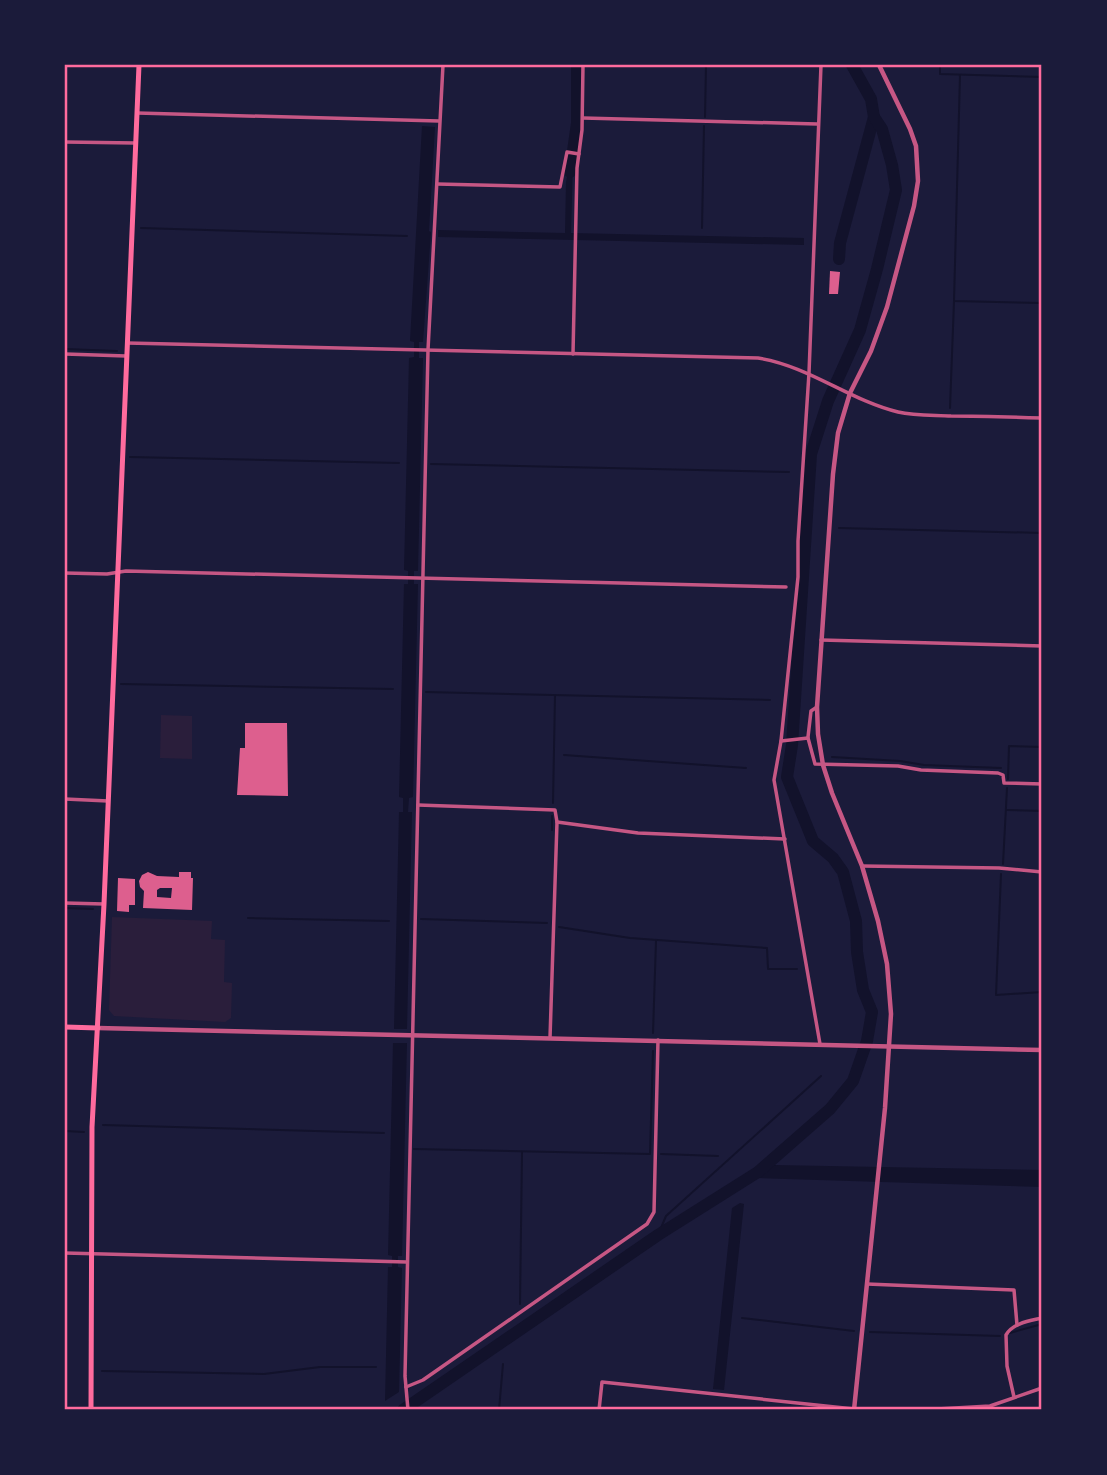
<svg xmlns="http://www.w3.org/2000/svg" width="1107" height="1475" font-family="Rubik,sans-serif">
	<rect width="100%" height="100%" fill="#1b1b3a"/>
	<g fill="#2a1e3b">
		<polygon points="161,715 192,716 192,759 160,758"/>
		<polygon points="112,917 212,921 211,939 225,940 224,982 232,983 231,1018 225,1022 114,1016 109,1010"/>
	</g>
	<g fill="#12122b">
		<polygon points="422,126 435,127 429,231 431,232 423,342 419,342 419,358 423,358 418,571 414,571 414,584 418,584 413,797 409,798 408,812 412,812 407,1029 394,1029 399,812 403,812 403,798 399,797 404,584 408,584 408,571 404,570 409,358 414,357 414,342 410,341"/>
		<polygon points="571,158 573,159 571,233 804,238 804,245 438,237 438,230 565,233 566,182"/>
		<polygon points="393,1043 407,1043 402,1256 398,1256 398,1267 402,1268 399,1392 385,1401 388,1267 392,1267 392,1256 388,1255"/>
		<polygon points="774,1165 1042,1170 1042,1187 756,1178"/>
		<polygon points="740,1203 744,1204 724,1390 713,1389 732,1208"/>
	</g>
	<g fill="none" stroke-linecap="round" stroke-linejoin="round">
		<g stroke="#12122b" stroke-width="2">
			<polyline points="940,65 940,74 1042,77"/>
			<polyline points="960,75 954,301 1042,303"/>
			<polyline points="705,117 706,65"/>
			<polyline points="141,228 407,236"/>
			<polyline points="702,228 704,126"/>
			<polyline points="65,349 117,351"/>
			<polyline points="950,408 954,301"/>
			<polyline points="130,457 399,463"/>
			<polyline points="431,464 789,472"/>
			<polyline points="839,528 1042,533"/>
			<polyline points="121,684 393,689"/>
			<polyline points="426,692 770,700"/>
			<polyline points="564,755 746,768"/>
			<polyline points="832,757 900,761 924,765 1001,768"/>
			<polyline points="1008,779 1009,746 1042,747"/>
			<polyline points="553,803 555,696"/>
			<polyline points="1007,810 1042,811"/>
			<polyline points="552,830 552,816"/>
			<polyline points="1003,864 1007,788"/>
			<polyline points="1001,874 996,995 1042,992"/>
			<polyline points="65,908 93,909"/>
			<polyline points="248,918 389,921"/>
			<polyline points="421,919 547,923"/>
			<polyline points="559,927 630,938 767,948 768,969 797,969"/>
			<polyline points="653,1033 656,941"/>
			<polyline points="103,1125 384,1133"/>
			<polyline points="65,1131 84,1132"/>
			<polyline points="414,1149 650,1154 653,1051"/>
			<polyline points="661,1154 718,1156"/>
			<polyline points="758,1172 765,1172"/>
			<polyline points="658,1235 666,1216 821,1076"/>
			<polyline points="520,1304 522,1152"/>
			<polyline points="742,1318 854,1331"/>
			<polyline points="870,1332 1000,1336"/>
			<polyline points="1010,1333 1042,1324"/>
			<polyline points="102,1371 264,1374 320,1367 376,1367"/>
			<polyline points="499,1410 503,1364"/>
		</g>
		<g stroke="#12122b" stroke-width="12">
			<polyline points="570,172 577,123 577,65"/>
			<polyline points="839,259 840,243 874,117"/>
			<polyline points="403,1410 658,1235 758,1172 830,1109 853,1081 867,1041 872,1012 863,990 857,952 856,921 843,872 833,858 813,841 787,777 792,745 811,454 828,401 860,330 877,269 896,190 892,165 882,129 874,117 871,99 852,65"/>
		</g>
	</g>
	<g fill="#dd5f8e" fill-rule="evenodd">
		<polygon points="830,271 840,272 838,294 829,294"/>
		<polygon points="245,723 287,723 288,796 237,795 240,748 245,748"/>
		<path d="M148 872 157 876 179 877V872H191V878H193L192 910 143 908 144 891 140 887 139 881 142 875ZM160 888H172L171 898 157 897V890Z"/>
		<polygon points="118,878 135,879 135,905 129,905 129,912 117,911"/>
	</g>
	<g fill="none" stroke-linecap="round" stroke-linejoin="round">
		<g stroke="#c65784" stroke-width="3.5">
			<polyline points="137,113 439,121"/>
			<polyline points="583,118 817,124"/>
			<polyline points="65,142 135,143"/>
			<polyline points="437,184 560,187 567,152 579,154"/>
			<path d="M127 343 758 358C809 366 849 400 898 412 915 416 934 415 951 416 982 416 1012 417 1042 418"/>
			<polyline points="65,354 126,356"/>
			<polyline points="573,354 577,168 582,130 583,65"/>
			<polyline points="65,573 107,574 126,571 786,587"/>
			<polyline points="821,640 1042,646"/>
			<polyline points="808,737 811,711 817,707"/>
			<polyline points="781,741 808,738 815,764 898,766 921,770 998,773 1003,775 1004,783 1042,784"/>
			<polyline points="65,799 108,801"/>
			<polyline points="418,805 555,810 557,822 550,1038"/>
			<polyline points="557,822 638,833 785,839"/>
			<polyline points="862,866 999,868 1042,872"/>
			<polyline points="65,903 104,904"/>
			<polyline points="820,1044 774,780 781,741 798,577 798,541 809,373 821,65"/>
			<polyline points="65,1253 407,1262"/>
			<polyline points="867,1284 1014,1290 1017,1325"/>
			<polyline points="406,1387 423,1380 647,1224 654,1212 658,1040"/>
			<path d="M1014 1397 1007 1366 1006 1335C1013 1323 1029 1321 1042 1318"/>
			<polyline points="408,1410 405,1376 428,350 443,65"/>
			<polyline points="599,1410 602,1382 854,1409 919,1410 990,1406 1042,1388"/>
		</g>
		<g stroke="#c65784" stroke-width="4.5">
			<polyline points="98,1028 1042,1050"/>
			<polyline points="854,1410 885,1108 891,1014 887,964 878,921 862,866 832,793 823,765 818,734 817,707 833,474 838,433 850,393 871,351 887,307 914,206 918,181 916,146 910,129 879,65"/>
		</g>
		<g stroke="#ff6b9d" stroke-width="5">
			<polyline points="65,1027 98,1028"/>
			<polyline points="91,1410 92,1127 104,904 139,65"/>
		</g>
	</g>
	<rect width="1107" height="1475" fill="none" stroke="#1b1b3a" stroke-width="133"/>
	<rect x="66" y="66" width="974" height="1342" fill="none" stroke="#ff6b9d" stroke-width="2.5"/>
</svg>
